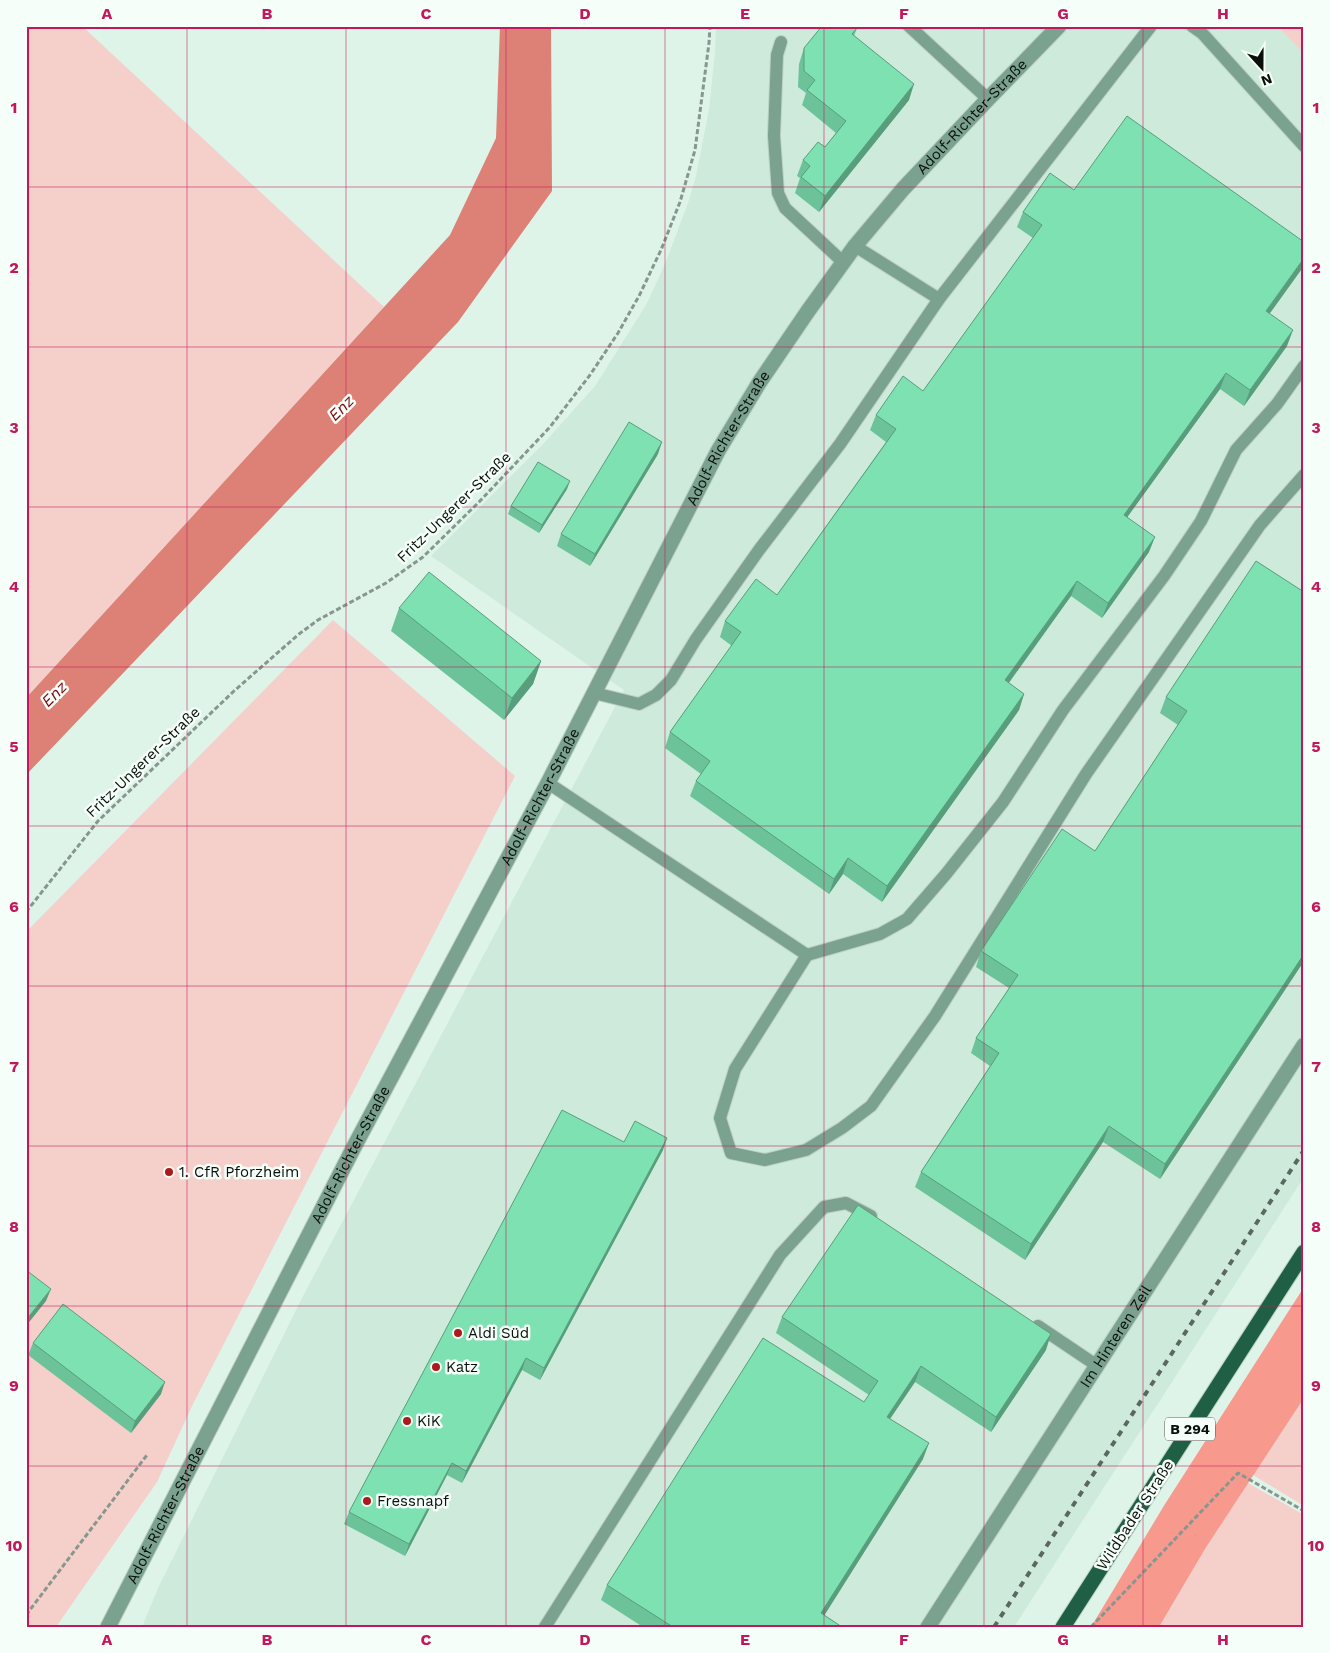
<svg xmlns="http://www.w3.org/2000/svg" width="1330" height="1653" font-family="'Work Sans',sans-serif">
	<rect width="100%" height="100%" fill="#dff4e9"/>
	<polygon fill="#cdeada" points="716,26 1304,26 1304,1177 1014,1627 142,1627 159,1586 302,1298 624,690 431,556 545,442 595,386 646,305 665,264 688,203 696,176 709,109 715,52"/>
	<g fill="#f5cfca">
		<polygon points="26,26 82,26 384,307 26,698"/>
		<polygon points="1277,26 1304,26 1304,53"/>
		<polygon points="333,620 515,776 193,1404 157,1482 56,1627 26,1627 26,932"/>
		<polygon points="1304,1398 1304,1506 1253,1475"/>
		<polygon points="1248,1483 1304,1515 1304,1627 1159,1627 1205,1549"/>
	</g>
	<polygon fill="#f8998e" points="1304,1287 1304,1398 1205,1549 1159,1627 1091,1627 1165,1504"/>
	<polygon fill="#dd8176" points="500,26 551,26 552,191 458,322 26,775 26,698 450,235 496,138"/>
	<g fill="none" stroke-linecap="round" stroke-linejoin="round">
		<g stroke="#bdd0c6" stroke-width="14">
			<g id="lane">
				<polyline points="909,26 988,99"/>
				<polyline points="1192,26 1202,33 1304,146"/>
				<polyline points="781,42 777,55 774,136 778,193 785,208 844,263"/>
				<polyline points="855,246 939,299 1151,26"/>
				<polyline points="594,693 639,704 656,695 671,680 696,639 759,550 840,444 939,299"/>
				<polyline points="548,783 807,955 735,1069 720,1118 731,1153 765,1160 806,1150 842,1128 871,1106 935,1016 1086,774 1260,525 1304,475"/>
				<polyline points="807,955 880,934 907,919 946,874 1003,802 1063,710 1164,576 1201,521 1236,450 1277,404 1304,366"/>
				<polyline points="1038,1326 1096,1365"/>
				<polyline points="545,1627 780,1255 824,1207 846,1203 871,1216"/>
			</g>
		</g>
		<g stroke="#bdd0c6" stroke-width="17">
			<g id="street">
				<path id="s1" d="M108 1627 355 1145 548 783 718 451 759 383 808 311 855 246 903 189 988 99 1059 26"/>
				<path id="s2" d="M928 1627 1304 1045"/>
			</g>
		</g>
		<g stroke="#bdd0c6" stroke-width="17">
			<polyline id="primary" points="1063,1627 1304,1252"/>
		</g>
		<g stroke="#87968e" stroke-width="3" stroke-dasharray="5 2.5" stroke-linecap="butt">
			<polyline points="26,912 98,821 234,691 299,634 318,620 386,583 423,557 479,502 550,427 590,375 618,333 639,296 661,250 680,202 695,150 709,43 710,26"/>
			<polyline points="26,1615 147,1455"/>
			<polyline points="1091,1627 1238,1473 1304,1511"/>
		</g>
		<use href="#lane" stroke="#7ba28e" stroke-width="12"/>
		<use href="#street" stroke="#7ba28e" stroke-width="15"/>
		<use href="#primary" stroke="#1f5f44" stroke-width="15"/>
		<polyline stroke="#5b6760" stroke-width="4" stroke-dasharray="6 6" stroke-linecap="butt" points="994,1627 1304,1150"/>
	</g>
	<g fill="#6cc299">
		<polygon points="857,28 854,36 909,100 819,212 795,193 800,178 797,176 803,160 825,147 836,133 802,105 806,93 798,87 799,64 804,48"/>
		<polygon points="1074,190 1269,314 1287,346 1244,406 1220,389 1127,517 1149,552 1102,618 1071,596 1009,683 1024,694 1019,710 882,902 843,874 829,894 690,796 696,781 701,774 665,748 670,732 732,646 720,637 725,621 777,595 886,442 870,430 876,415 923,391 1033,238 1017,227 1023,212"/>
		<polygon points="658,454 590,566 557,546 561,534"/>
		<polygon points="567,489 539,533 508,514 511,506"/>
		<polygon points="1304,592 1304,961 1160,1179 1103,1142 1025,1260 915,1187 921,1172 990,1066 971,1053 976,1038 1009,988 976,967 981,951 1095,851 1178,725 1160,713 1166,697"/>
		<polygon points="399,608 541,661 533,684 504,720 391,631"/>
		<polygon points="624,1142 663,1150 540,1380 522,1370 462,1483 447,1475 405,1556 344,1524 349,1512"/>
		<polygon points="782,1317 1046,1350 991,1432 915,1382 890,1419 923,1459 824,1615 842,1627 643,1627 601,1600 607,1585 864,1402 869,1395 776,1333"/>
		<polygon points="33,1343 161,1394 131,1433 28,1355"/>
	</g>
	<g fill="#589e7d">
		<polygon points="914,84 909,100 819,212 825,196"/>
		<polygon points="1304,258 1304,266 1260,327 1266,311"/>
		<polygon points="1293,330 1287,346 1244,406 1250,390"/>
		<polygon points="1226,373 1220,389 1118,530 1124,515"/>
		<polygon points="662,442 658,454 590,566 595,554"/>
		<polygon points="570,481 567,489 539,533 542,525"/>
		<polygon points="1155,537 1149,552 1102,618 1108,603"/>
		<polygon points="1077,581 1071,596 999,696 1005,680"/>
		<polygon points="541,661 533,684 504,720 512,698"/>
		<polygon points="1024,694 1019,710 882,902 887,886"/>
		<polygon points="848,858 843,874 829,894 834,879"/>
		<polygon points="1304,954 1304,961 1160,1179 1165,1164"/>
		<polygon points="1109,1126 1103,1142 1025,1260 1031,1244"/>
		<polygon points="667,1138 663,1150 540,1380 544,1368"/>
		<polygon points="51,1289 46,1301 26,1326 26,1320"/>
		<polygon points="1051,1334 1046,1350 991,1432 996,1417"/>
		<polygon points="526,1358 522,1370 462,1483 466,1471"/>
		<polygon points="921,1366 915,1382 881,1432 887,1417"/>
		<polygon points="165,1382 161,1394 131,1433 135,1421"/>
		<polygon points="929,1443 923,1459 817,1627 821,1613"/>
		<polygon points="452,1463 447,1475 405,1556 409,1544"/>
	</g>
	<g fill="#7de1b2" stroke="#589e7d">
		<polygon points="822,26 854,26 857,28 852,34 914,84 825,196 801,177 810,166 803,160 818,142 825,147 846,121 807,90 815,80 804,71 804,48"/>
		<polygon points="1127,116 1304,242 1304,258 1266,311 1293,330 1250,390 1226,373 1124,515 1155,537 1108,603 1077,581 1005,680 1024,694 887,886 848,858 834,879 696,781 710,761 670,732 741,632 725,621 756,579 777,595 896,429 876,415 903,376 923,391 1042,225 1023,212 1050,173 1074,190"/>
		<polygon points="629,422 662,442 595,554 561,534"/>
		<polygon points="538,462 570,481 542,525 511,506"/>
		<polygon points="1256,561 1304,592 1304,954 1165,1164 1109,1126 1031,1244 921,1172 999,1053 976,1038 1018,975 981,951 1062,829 1095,851 1187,711 1166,697"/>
		<polygon points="429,572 541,661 512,698 399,608"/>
		<polygon points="562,1110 624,1142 635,1121 667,1138 544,1368 526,1358 466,1471 452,1463 409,1544 349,1512"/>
		<polygon points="858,1205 1051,1334 996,1417 921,1366 887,1417 929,1443 821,1613 842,1627 673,1627 607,1585 763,1338 864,1402 878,1381 782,1317"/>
		<polygon points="26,1270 51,1289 26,1320"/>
		<polygon points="63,1304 165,1382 135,1421 33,1343"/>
	</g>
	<path fill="none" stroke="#c2185b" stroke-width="1" stroke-opacity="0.55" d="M187 26V1627M346 26V1627M506 26V1627M665 26V1627M824 26V1627M984 26V1627M1143 26V1627M26 187H1304M26 347H1304M26 507H1304M26 667H1304M26 826H1304M26 986H1304M26 1146H1304M26 1306H1304M26 1466H1304"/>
	<g fill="#ac1a1b" stroke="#f5fef9" stroke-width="2">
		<circle cx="169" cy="1172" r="5"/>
		<circle cx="458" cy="1333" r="5"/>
		<circle cx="436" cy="1367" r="5"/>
		<circle cx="407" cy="1421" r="5"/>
		<circle cx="367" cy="1501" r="5"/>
	</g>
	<g text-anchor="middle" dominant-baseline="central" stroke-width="5" stroke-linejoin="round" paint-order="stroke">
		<rect fill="#f5fef9" stroke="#505753" stroke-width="1" x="1165" y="1417.5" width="50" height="23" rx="4"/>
		<g font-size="14" font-weight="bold" fill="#09100c">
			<text x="1190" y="1429">B 294</text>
		</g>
		<g font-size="15" fill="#09100c" stroke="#f5fef9">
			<text stroke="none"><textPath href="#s1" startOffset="1746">Adolf-Richter-Straße</textPath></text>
			<text stroke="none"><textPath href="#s1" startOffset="1341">Adolf-Richter-Straße</textPath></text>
			<text transform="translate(454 507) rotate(-44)">Fritz-Ungerer-Straße</text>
			<text transform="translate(143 762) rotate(-44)">Fritz-Ungerer-Straße</text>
			<text stroke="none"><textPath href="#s1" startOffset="936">Adolf-Richter-Straße</textPath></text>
			<text stroke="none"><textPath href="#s1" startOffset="531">Adolf-Richter-Straße</textPath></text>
			<text stroke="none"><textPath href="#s2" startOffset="346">Im Hinteren Zeil</textPath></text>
			<text stroke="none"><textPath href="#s1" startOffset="126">Adolf-Richter-Straße</textPath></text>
			<text transform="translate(1135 1515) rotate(-57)">Wildbader Straße</text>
		</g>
		<g font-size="15" fill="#09100c" stroke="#f5fef9" text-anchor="start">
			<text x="179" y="1172">1. CfR Pforzheim</text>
			<text x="468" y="1333">Aldi Süd</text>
			<text x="446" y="1367">Katz</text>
			<text x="417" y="1421">KiK</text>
			<text x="377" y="1501">Fressnapf</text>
		</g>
		<g font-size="16" font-style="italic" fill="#7b050b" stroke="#f5fef9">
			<text transform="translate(341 408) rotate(-45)">Enz</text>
			<text transform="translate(54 694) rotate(-45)">Enz</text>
		</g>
	</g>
	<rect width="1330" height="1653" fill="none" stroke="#f5fef9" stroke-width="55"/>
	<g transform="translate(1262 68) rotate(159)" stroke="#f5fef9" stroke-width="4" paint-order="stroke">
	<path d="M0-4L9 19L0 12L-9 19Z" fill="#09100c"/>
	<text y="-8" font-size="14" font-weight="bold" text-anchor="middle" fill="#09100c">N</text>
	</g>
	<rect x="28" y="28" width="1274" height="1598" fill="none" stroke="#c2185b" stroke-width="2"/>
	<g font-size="16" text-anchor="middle" font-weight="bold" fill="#c2185b">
		<text x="107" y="19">A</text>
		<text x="267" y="19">B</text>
		<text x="426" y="19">C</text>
		<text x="585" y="19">D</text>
		<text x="745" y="19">E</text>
		<text x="904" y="19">F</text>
		<text x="1063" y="19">G</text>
		<text x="1223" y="19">H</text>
		<text x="14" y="113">1</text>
		<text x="1316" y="113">1</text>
		<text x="14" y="273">2</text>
		<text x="1316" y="273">2</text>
		<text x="14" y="433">3</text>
		<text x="1316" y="433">3</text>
		<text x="14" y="592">4</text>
		<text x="1316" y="592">4</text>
		<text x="14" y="752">5</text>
		<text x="1316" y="752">5</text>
		<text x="14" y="912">6</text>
		<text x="1316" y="912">6</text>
		<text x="14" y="1072">7</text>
		<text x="1316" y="1072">7</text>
		<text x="14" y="1232">8</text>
		<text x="1316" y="1232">8</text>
		<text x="14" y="1391">9</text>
		<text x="1316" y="1391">9</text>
		<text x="14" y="1551">10</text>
		<text x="1316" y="1551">10</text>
		<text x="107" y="1645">A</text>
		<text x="267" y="1645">B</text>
		<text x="426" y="1645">C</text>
		<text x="585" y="1645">D</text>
		<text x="745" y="1645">E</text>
		<text x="904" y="1645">F</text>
		<text x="1063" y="1645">G</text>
		<text x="1223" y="1645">H</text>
	</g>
</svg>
